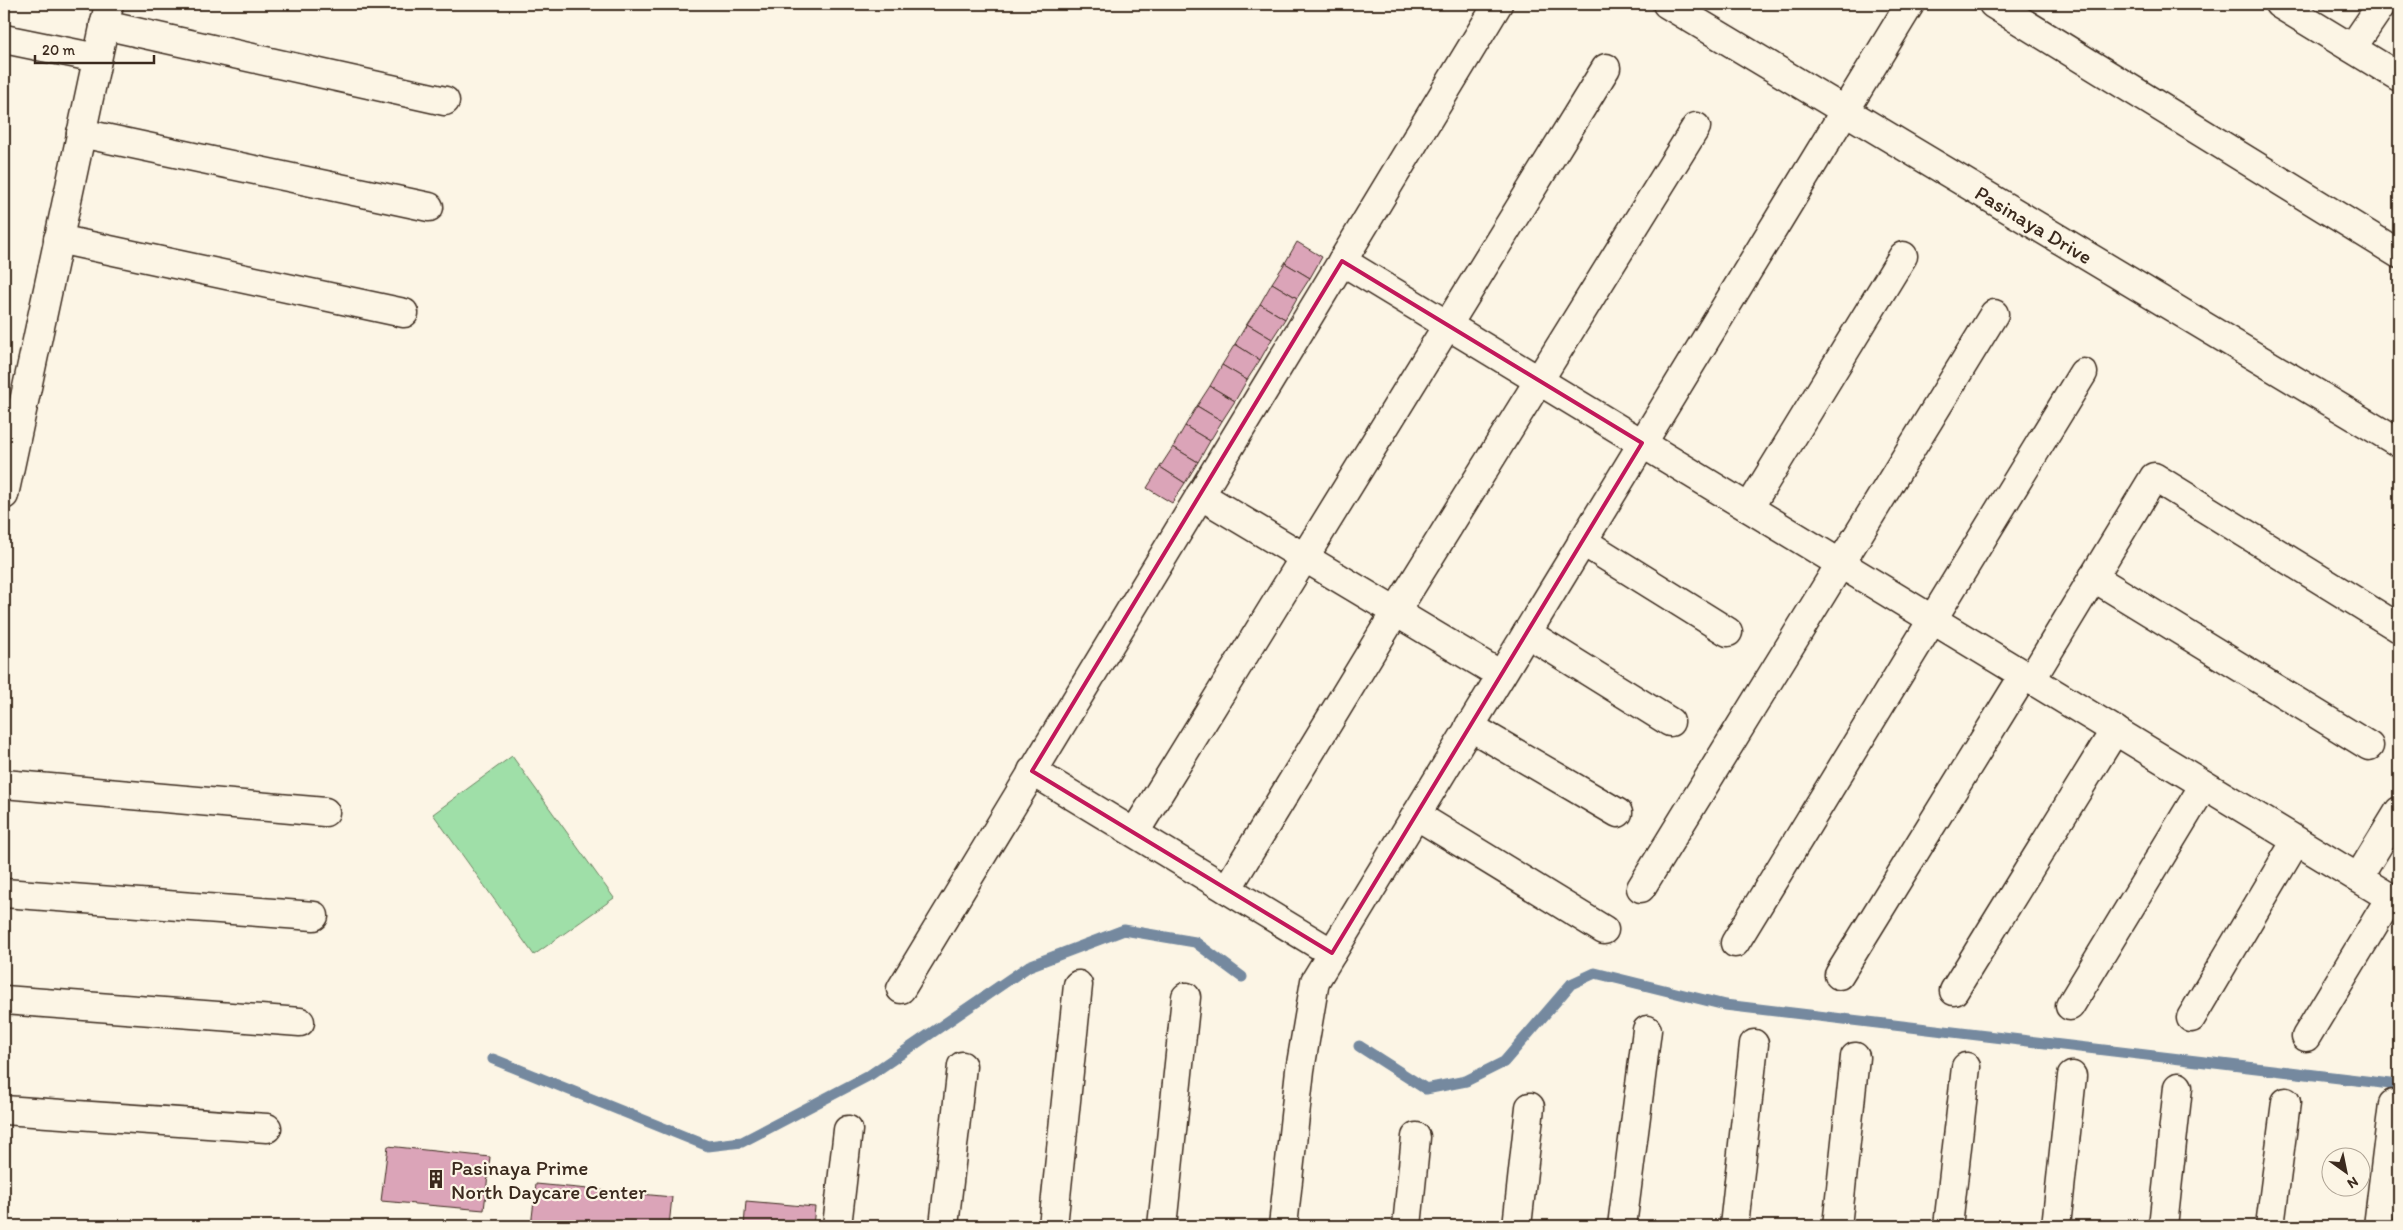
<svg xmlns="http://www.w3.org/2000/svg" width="2403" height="1230" font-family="Itim,sans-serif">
	<rect width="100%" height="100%" fill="#fcf5e5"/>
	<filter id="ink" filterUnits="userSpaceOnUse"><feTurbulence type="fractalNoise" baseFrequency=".02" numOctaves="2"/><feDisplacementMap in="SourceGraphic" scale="10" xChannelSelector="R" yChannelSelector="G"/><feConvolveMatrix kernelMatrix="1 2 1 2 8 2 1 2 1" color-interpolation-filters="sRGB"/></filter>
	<g filter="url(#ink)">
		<polygon fill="#9fdfa8" stroke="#6d8463" points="512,756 614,898 534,955 433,814"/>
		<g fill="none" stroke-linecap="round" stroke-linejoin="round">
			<g stroke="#74899f" stroke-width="11">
				<polyline points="1359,1046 1426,1089 1466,1081 1504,1062 1571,984 1595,973 1725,1005 2399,1085"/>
				<polyline points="493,1059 708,1146 742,1142 870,1075 1029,966 1124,930 1195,942 1242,977"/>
			</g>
		</g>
		<g fill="#dba4b8" stroke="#3b2a1e">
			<polygon points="1297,242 1322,257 1310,278 1285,263"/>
			<polygon points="1285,263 1310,278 1297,298 1272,283"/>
			<polygon points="1272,283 1297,298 1285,319 1260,304"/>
			<polygon points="1260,304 1285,319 1272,339 1247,324"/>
			<polygon points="1247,324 1272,339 1260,360 1235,344"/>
			<polygon points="1235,344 1260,360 1247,380 1222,365"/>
			<polygon points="1222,365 1247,380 1235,401 1210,386"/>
			<polygon points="1210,386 1235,401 1222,421 1197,406"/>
			<polygon points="1197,406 1222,421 1210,441 1185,426"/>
			<polygon points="1185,426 1210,441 1198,462 1173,447"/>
			<polygon points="1173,447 1198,462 1185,483 1160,467"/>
			<polygon points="1160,467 1185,483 1172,503 1147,488"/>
			<polygon points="388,1146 490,1157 484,1210 381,1201"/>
			<polygon points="536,1184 672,1197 669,1226 531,1226"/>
			<polygon points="746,1201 815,1207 813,1226 744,1226"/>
		</g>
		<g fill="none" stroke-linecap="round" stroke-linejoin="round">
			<g stroke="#3b2a1e" stroke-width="31">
				<g id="minor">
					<path id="s1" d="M1667 4 2399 443"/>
					<polyline points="1993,4 2399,254"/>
					<polyline points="2279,4 2399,77"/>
					<polyline points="104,25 445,101"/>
					<polyline points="4,39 97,58"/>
					<polyline points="2352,48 2382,4"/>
					<polyline points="81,133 429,207"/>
					<polyline points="58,239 404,313"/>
					<polyline points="1342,261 2399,903"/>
					<polyline points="4,495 109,4"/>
					<polyline points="1200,495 1501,675"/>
					<polyline points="1749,508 1903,256"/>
					<polyline points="1582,541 1728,632"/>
					<polyline points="2093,577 2369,746"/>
					<polyline points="1527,633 1670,722"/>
					<polyline points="2031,680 2154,477 2399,628"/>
					<polyline points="1469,726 1618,813"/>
					<polyline points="1032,771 1332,953"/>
					<polyline points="4,784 325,812"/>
					<polyline points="1416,815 1604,930"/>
					<polyline points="1135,832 1606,68"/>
					<polyline points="2358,878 2399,811"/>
					<polyline points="1641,888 1994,314"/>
					<polyline points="1227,889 1396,611 1696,127"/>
					<polyline points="4,893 314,916"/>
					<polyline points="1735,943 2083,373"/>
					<polyline points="1839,975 2024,675"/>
					<polyline points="901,989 1498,4"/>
					<polyline points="1954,991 2115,730"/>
					<polyline points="4,1000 300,1022"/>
					<polyline points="2070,1006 2204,785"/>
					<polyline points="2191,1018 2296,841"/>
					<polyline points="2306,1037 2390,898"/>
					<polyline points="4,1110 267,1128"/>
					<polyline points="837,1226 848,1130"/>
					<polyline points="944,1226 962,1066"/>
					<polyline points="1053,1226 1078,985"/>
					<polyline points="1162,1226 1186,997"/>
					<polyline points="1283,1226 1300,1070 1315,981 1910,4"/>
					<polyline points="1407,1226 1416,1137"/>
					<polyline points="1517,1226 1530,1107"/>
					<polyline points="1622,1226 1647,1030"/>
					<polyline points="1734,1226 1754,1044"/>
					<polyline points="1837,1226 1855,1057"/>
					<polyline points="1948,1226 1966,1067"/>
					<polyline points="2056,1226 2072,1076"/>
					<polyline points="2163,1226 2178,1087"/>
					<polyline points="2270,1226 2286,1102"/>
					<polyline points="2378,1226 2393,1104"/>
				</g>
			</g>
			<use href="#minor" stroke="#fcf5e5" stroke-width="28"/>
		</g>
	</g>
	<path fill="none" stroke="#c2185b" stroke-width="4" stroke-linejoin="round" d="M1342 261 1642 443 1332 953 1032 771Z"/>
	<defs>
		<g id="building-bare" transform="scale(1.5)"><path d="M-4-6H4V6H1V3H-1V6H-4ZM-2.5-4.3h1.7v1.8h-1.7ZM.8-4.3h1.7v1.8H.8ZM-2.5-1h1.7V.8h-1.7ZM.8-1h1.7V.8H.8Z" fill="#3b2a1e" stroke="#fcf5e5" stroke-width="2.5" paint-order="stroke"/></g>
	</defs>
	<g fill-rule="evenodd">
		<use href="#building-bare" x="436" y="1179"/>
	</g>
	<g text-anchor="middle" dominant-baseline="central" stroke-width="4.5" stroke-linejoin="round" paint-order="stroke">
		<g font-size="21" fill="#3b2a1e" stroke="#fcf5e5">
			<text stroke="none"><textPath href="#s1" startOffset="428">Pasinaya Drive</textPath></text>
		</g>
		<g font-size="21" fill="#3b2a1e" stroke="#fcf5e5" text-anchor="start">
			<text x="451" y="1167">Pasinaya Prime<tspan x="451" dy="24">North Daycare Center</tspan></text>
		</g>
	</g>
	<rect width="2403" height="1230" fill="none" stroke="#fcf5e5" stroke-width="20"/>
	<rect x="10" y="10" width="2383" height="1210" fill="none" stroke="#3b2a1e" stroke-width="2" filter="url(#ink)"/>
	<g transform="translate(2346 1172) rotate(147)"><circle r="24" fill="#fcf5e5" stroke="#afa495"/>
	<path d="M0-4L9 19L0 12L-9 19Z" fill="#3b2a1e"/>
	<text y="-8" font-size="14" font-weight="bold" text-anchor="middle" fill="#3b2a1e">N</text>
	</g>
	<path d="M35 55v8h119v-8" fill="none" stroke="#3b2a1e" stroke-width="2.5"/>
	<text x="42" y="55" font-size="15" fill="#3b2a1e" stroke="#fcf5e5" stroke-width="4" paint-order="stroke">20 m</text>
</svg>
